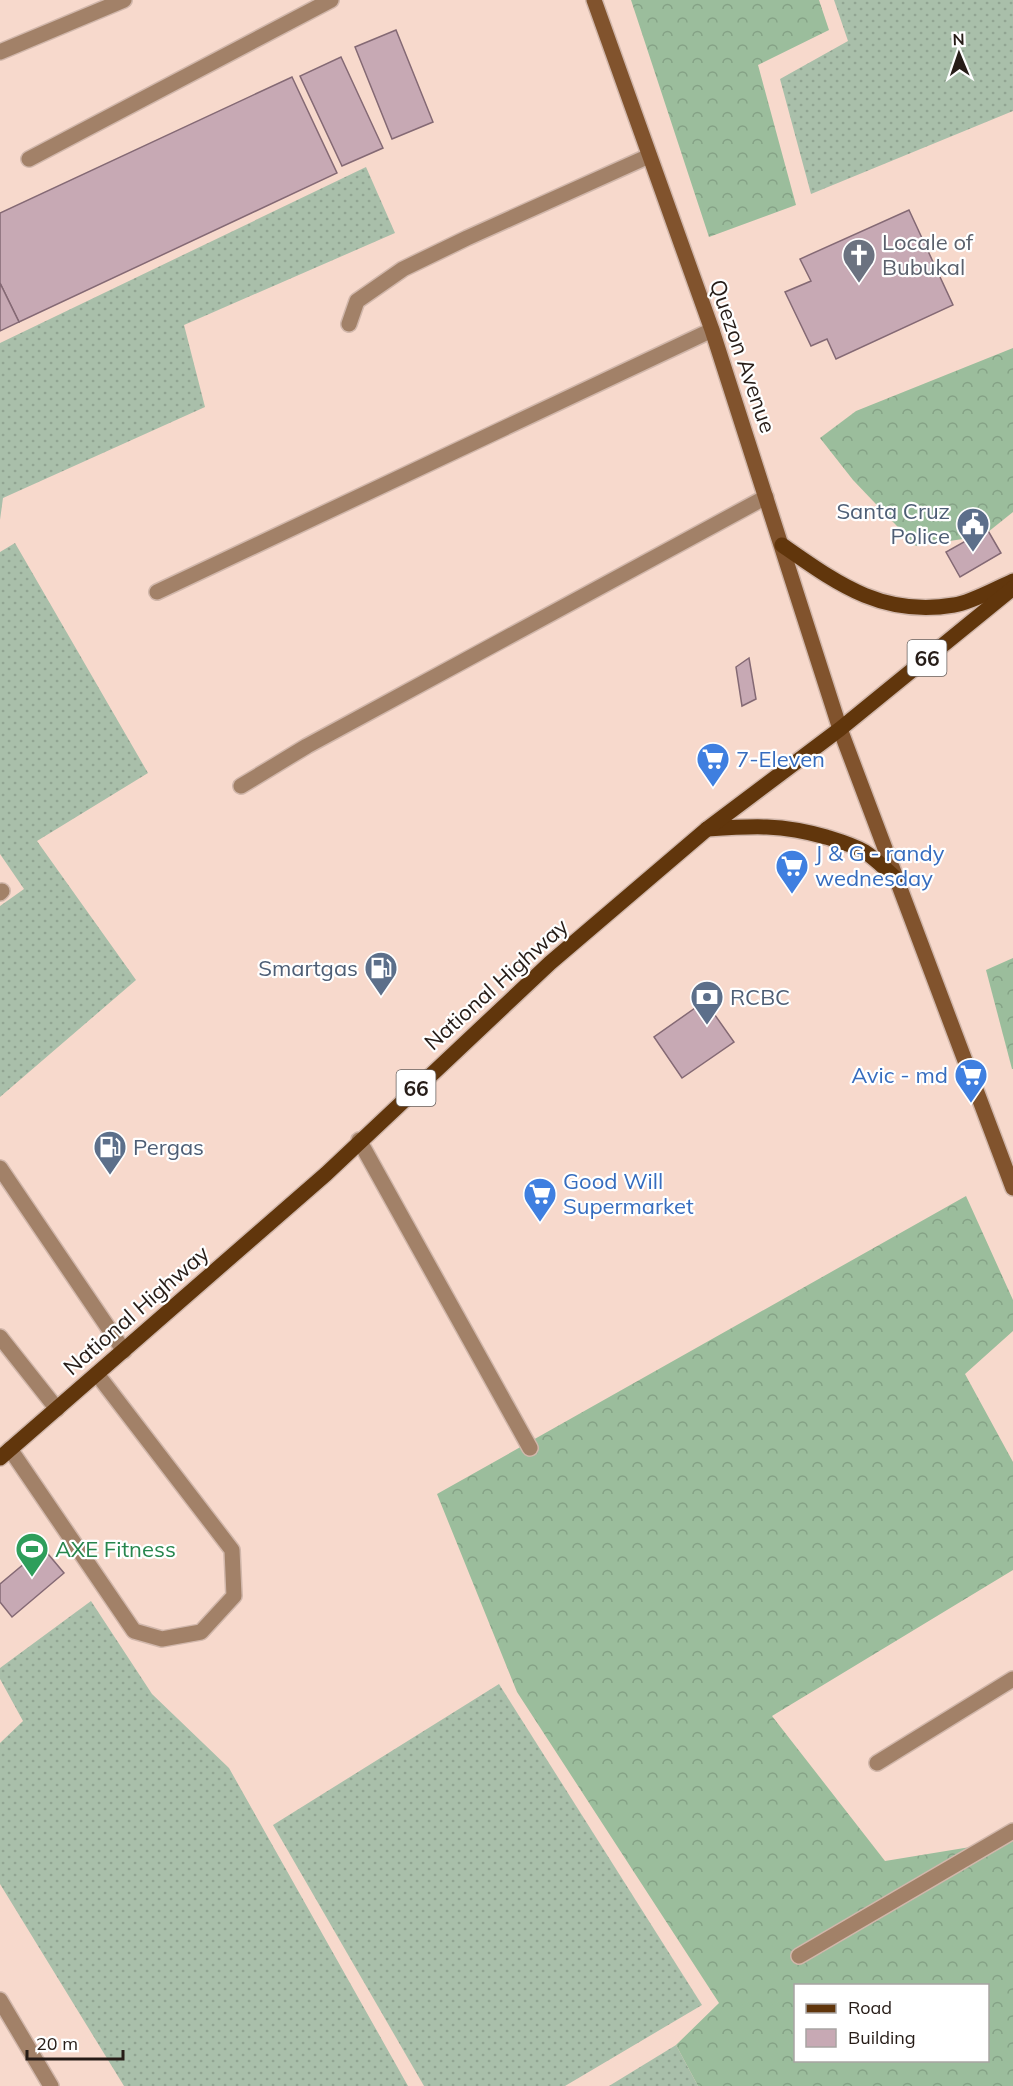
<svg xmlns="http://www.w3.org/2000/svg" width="1013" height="2086" font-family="Mulish,sans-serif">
	<defs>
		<pattern id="grass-dots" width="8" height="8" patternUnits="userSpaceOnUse" patternTransform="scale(1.5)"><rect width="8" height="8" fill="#a9bfaa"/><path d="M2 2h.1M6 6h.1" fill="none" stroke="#91a492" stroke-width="1.8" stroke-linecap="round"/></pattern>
		<pattern id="forest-crowns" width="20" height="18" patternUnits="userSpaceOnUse" patternTransform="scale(1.5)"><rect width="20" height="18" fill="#9bbd9c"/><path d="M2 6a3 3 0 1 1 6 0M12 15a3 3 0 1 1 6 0" fill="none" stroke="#85a286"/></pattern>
	</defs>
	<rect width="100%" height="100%" fill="#f7d9cc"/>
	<g fill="url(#grass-dots)">
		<polygon points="834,0 1013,0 1013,111 811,194 780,79 848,41"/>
		<polygon points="366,167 395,233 184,325 205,407 3,498 0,520 0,343"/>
		<polygon points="15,543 148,773 37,841 136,980 0,1097 0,906 24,889 0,854 0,552"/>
		<polygon points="91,1601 152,1694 229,1768 408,2086 124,2086 0,1884 0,1743 23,1721 0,1679 0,1668"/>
		<polygon points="499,1684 702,2005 565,2086 424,2086 273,1825"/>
		<polygon points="676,2045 698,2086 609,2086"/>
	</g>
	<g fill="url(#forest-crowns)" fill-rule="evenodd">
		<polygon points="631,0 819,0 829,30 758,65 796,205 709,237"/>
		<polygon points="1013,348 1013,512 983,536 916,546 853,480 820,438 856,411"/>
		<polygon points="1013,958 1013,1069 1012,1069 986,970"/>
		<path d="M966 1196 1013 1300V1331L965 1374 1013 1462V1570L772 1716 885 1861 1013 1840V2086H698L676 2045 719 2003 517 1692 437 1494ZM796 1986H988V2060H796Z"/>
	</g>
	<g fill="#c7a9b4" stroke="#846974" stroke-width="1.5">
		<polygon points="396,30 433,122 392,139 355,47"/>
		<polygon points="341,57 383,148 342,166 300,76"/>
		<polygon points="292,77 337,173 19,322 0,283 0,213"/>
		<polygon points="909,210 953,305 836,359 827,339 811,346 785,292 811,281 800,259"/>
		<polygon points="0,283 19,322 0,331"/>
		<polygon points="987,529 1001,553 960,577 946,552"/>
		<polygon points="749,658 756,699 742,706 736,667"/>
		<polygon points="705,1001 734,1042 682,1078 654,1037"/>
		<polygon points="43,1548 64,1573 12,1617 0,1602 0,1584"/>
	</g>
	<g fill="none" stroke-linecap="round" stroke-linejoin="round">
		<g stroke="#d1b7ab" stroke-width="18">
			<g id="lane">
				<polyline points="29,159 331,0"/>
				<polyline points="0,893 2,891"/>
				<polyline points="359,1140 530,1448"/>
				<polyline points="0,1168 124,1351"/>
				<polyline points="0,1337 57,1409"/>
				<polyline points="10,1449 134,1631 162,1639 201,1632 234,1596 232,1550 97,1374"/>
				<polyline points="877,1763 1013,1679"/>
				<polyline points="0,2000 51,2086"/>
			</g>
		</g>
		<g stroke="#d1b7ab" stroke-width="18">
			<g id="street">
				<polyline points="0,52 124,0"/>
				<polyline points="349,324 357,301 403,269 467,238 649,156"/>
				<polyline points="157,592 712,330"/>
				<polyline points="241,786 307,746 766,497"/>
				<polyline points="799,1956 1013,1831"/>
			</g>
		</g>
		<g stroke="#d1b7ab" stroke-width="18">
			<polyline id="secondary" points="594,0 712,330 840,729 1013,1188"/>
		</g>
		<g stroke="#d1b7ab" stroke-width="18">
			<g id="primary">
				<path d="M782 545C838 584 882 617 954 605 970 603 997 588 1013 581"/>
				<path d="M707 829C752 826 781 824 826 837 839 841 853 845 865 852 876 859 886 870 897 879"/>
				<polyline points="0,1458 326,1174 550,963 707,829 840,729 1013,588"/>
			</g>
		</g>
		<use href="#lane" stroke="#a28168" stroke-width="15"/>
		<use href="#street" stroke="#a28168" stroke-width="15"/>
		<use href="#secondary" stroke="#81532d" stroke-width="15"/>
		<use href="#primary" stroke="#61360c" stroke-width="15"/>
	</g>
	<defs>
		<g id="church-pin" transform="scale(1.725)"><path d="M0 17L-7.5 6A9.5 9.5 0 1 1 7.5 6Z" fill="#6b7280" stroke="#fff"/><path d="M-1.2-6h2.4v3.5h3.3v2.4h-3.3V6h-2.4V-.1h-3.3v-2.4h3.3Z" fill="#fff"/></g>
		<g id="civic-pin" transform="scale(1.725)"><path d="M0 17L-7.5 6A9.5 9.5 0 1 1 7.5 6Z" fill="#5c6f8a" stroke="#fff"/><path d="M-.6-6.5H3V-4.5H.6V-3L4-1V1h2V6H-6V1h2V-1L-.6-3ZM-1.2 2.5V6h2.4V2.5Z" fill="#fff"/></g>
		<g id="supermarket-pin" transform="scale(1.725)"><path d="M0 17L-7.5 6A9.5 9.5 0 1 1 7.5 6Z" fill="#3f7fe0" stroke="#fff"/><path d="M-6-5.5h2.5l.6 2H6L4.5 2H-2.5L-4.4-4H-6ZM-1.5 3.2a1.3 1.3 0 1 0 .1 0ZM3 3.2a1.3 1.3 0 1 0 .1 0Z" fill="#fff"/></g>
		<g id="fuel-pin" transform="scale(1.725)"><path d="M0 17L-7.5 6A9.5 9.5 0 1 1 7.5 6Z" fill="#5c6f8a" stroke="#fff"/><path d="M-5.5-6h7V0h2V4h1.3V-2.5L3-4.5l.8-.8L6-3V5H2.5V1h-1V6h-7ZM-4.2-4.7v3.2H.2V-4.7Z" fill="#fff"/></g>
		<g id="bank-pin" transform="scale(1.725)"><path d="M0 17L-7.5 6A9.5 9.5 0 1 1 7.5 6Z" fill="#5c6f8a" stroke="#fff"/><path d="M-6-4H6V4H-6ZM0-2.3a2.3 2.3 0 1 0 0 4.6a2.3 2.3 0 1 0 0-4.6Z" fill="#fff"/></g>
		<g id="stadium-pin" transform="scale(1.725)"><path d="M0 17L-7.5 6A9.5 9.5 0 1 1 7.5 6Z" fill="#2e9e5b" stroke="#fff"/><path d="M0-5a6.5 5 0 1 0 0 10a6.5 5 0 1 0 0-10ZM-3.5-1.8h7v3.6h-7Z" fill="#fff"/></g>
	</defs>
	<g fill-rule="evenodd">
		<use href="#church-pin" x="859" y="255"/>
		<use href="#civic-pin" x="973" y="524"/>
		<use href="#supermarket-pin" x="713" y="759"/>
		<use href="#supermarket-pin" x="792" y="866"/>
		<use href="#fuel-pin" x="381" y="968"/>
		<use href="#bank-pin" x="707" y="997"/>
		<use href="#supermarket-pin" x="971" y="1075"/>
		<use href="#fuel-pin" x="110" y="1147"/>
		<use href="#supermarket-pin" x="540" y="1194"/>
		<use href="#stadium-pin" x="32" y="1549"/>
	</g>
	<g text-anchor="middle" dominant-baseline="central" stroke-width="4.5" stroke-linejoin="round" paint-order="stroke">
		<g fill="#fff" stroke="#67605d" stroke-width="1.5">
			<rect x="907.5" y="640" width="39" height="36" rx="4.5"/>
			<rect x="396.5" y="1070" width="39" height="36" rx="4.5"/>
		</g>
		<g font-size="21" font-weight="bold" fill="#261c17">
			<text x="927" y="658">66</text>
			<text x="416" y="1088">66</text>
		</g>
		<g font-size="22" fill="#5b616d" stroke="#fff" text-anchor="start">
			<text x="882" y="242">Locale of<tspan x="882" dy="25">Bubukal</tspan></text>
		</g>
		<g font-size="22" fill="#261c17" stroke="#fff">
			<text transform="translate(743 356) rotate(71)">Quezon Avenue</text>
			<text transform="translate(496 984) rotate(-42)">National Highway</text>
			<text transform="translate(136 1310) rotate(-41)">National Highway</text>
		</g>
		<g font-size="22" fill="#4e5e75" stroke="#fff" text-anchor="end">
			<text x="950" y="511">Santa Cruz<tspan x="950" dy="25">Police</tspan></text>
			<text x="358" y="968">Smartgas</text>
			<text x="730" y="997" text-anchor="start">RCBC</text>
			<text x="133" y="1147" text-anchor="start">Pergas</text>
		</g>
		<g font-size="22" fill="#366cbe" stroke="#fff" text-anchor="start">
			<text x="736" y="759">7-Eleven</text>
			<text x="815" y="853">J &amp; G - randy<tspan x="815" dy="25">wednesday</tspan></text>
			<text x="948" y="1075" text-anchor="end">Avic - md</text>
			<text x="563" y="1181">Good Will<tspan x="563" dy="25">Supermarket</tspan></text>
		</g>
		<g font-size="22" fill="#27864d" stroke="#fff" text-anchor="start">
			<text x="55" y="1549">AXE Fitness</text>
		</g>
	</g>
	<rect x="794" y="1984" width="195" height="78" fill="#ffffff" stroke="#a8a4a2" stroke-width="1.5"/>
	<rect x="806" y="2004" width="30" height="9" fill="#61360c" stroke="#a8a4a2" stroke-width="1.5"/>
	<text x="848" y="2014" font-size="18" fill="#261c17">Road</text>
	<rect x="806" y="2029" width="30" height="18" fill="#c7a9b4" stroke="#a8a4a2" stroke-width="1.5"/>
	<text x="848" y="2044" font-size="18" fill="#261c17">Building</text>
	<g transform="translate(959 54) rotate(358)" stroke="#ffffff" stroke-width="4.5" paint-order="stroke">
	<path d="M0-4.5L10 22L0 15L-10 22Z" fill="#261c17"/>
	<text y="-9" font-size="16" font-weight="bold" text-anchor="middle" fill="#261c17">N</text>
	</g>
	<path d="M27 2050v9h96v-9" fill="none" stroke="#261c17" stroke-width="3"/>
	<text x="36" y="2050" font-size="18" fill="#261c17" stroke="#ffffff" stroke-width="4.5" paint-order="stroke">20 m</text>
</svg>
